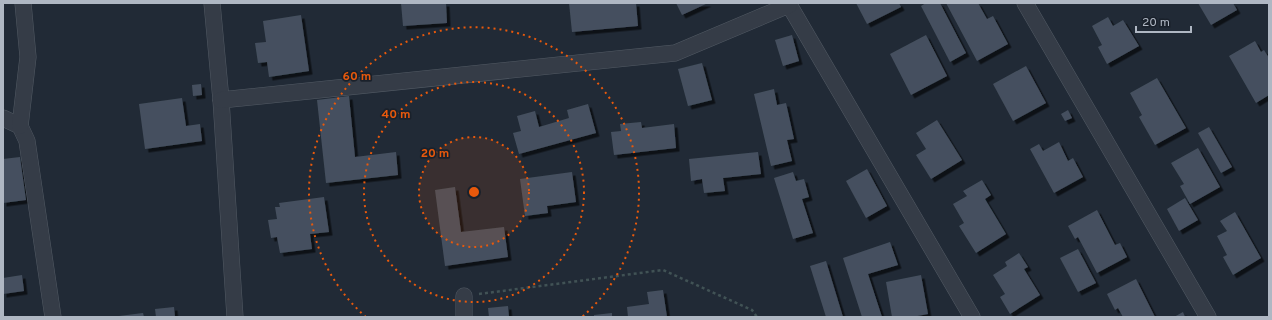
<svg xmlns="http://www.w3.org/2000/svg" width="1272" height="320" font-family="Overpass,sans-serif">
	<defs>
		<filter id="shadow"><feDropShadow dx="3.5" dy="3.5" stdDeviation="0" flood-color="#0009"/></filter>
	</defs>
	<rect width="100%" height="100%" fill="#212a36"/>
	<g fill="#45505e" filter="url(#shadow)">
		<polygon points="401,3 446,3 447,23 403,26"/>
		<polygon points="569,3 636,3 638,26 572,32"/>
		<polygon points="676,3 708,3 682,15"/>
		<polygon points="856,3 899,3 901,7 867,24"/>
		<polygon points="926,3 940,3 966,53 950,62 921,6"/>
		<polygon points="946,3 978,3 987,19 993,16 1008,44 977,61"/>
		<polygon points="1198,3 1233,3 1237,10 1211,25"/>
		<polygon points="301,15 309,71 269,77 267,62 258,63 255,43 266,42 263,21"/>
		<polygon points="1108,17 1113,26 1123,20 1139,46 1107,64 1098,47 1102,45 1092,26"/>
		<polygon points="792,35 799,61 783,66 775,40"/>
		<polygon points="926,35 947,76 911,95 890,54"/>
		<polygon points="1255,41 1261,52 1264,50 1269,58 1269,95 1256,103 1229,56"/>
		<polygon points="702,63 712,100 688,106 678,69"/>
		<polygon points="1026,66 1046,103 1013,121 993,84"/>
		<polygon points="1157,78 1186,128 1155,145 1139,117 1142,115 1130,93"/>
		<polygon points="201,84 202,95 193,96 192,85"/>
		<polygon points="774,89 777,105 786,103 794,139 787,140 792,161 771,166 754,94"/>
		<polygon points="349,96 355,157 396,152 398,175 326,183 317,100"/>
		<polygon points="182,98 186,126 200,124 202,141 145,149 139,104"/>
		<polygon points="588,104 596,133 519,154 513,133 521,131 517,116 535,111 539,127 569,118 567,110"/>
		<polygon points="1068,110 1072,118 1065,121 1061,114"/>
		<polygon points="937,120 962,160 931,179 916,155 926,149 916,133"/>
		<polygon points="641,122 642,128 674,124 676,148 614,155 611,132 621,131 620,124"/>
		<polygon points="1209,127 1232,167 1221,173 1198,133"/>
		<polygon points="1059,142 1068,161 1073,158 1083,177 1054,193 1030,149 1039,144 1043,151"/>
		<polygon points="1198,148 1220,187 1190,204 1180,186 1184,184 1171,163"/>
		<polygon points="758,152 761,174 723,178 725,191 704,193 702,179 691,181 689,159"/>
		<polygon points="20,157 26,200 3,203 3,159"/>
		<polygon points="867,169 887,206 866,218 846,181"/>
		<polygon points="572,172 576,202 547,206 548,213 525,216 520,179"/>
		<polygon points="793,172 796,181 804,179 809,197 802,199 813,233 793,239 774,178"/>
		<polygon points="982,180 991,195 985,199 1006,234 976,253 959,226 964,223 953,204 967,196 963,191"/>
		<polygon points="455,187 461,232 504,227 508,257 445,266 435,190"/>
		<polygon points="324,197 329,232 310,234 312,249 280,253 277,237 271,238 268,220 277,219 275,207 280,207 279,203"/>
		<polygon points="1185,198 1198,220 1179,231 1167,209"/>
		<polygon points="1097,210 1115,245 1120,243 1127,257 1097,273 1078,237 1075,239 1068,226"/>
		<polygon points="1235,212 1261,258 1233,275 1223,257 1227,255 1217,236 1227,231 1220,221"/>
		<polygon points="890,242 898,265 868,274 882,317 862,317 843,258"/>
		<polygon points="1078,249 1096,283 1078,292 1060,258"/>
		<polygon points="1019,253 1028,267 1024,269 1040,295 1010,314 1000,297 1005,294 993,275 1007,266 1005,262"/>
		<polygon points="826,261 843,317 826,317 810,266"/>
		<polygon points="22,275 24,291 3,294 3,278"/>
		<polygon points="921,275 928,314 912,317 892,317 886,282"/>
		<polygon points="1136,279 1155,317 1123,317 1118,308 1115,310 1107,294"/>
		<polygon points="663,290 667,317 628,317 627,307 649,304 647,292"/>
		<polygon points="508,306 509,317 489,317 488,308"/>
		<polygon points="174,307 175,317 156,317 155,309"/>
		<polygon points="1183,312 1185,317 1174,317"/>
		<polygon points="143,313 144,317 119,317 119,316"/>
		<polygon points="612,313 612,317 594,317 594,315"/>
	</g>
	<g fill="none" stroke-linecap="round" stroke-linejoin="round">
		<g stroke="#525a64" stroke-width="17">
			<g id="street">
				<polyline points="212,3 221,100 235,317"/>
				<polyline points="788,3 972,317"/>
				<polyline points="1025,3 1208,317"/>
				<polyline points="221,100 675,53 789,5"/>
				<polyline points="3,118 20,126 27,141 53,317"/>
				<polyline points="20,126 28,57 23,3"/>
				<polyline points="464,296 464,317"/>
			</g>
		</g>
		<polyline stroke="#415255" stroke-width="2.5" stroke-dasharray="3 3" stroke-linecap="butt" points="479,294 663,270 752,310 757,317"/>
		<use href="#street" stroke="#353c47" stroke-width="16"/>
	</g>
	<circle cx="474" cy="192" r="55" fill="#e8590c" fill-opacity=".12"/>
	<g fill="none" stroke="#e8590c" stroke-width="2" stroke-dasharray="2 4">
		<circle cx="474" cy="192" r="55"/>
		<circle cx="474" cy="192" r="110"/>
		<path d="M366 317A165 165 0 1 1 582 317"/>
	</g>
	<circle cx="474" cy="192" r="6" fill="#e8590c" stroke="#1a212b" stroke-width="2"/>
	<g font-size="12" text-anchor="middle" font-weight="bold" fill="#e8590c" stroke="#1a212b" stroke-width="3.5" stroke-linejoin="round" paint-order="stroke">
		<text x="357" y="80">60 m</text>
		<text x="396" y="118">40 m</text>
		<text x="435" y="157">20 m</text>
	</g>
	<rect width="1272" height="320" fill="none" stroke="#afb7c3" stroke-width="8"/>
	<path d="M1136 26v6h55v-6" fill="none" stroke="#afb7c3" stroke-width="2"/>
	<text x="1142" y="26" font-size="12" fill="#afb7c3" stroke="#1a212b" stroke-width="3" paint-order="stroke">20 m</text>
</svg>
